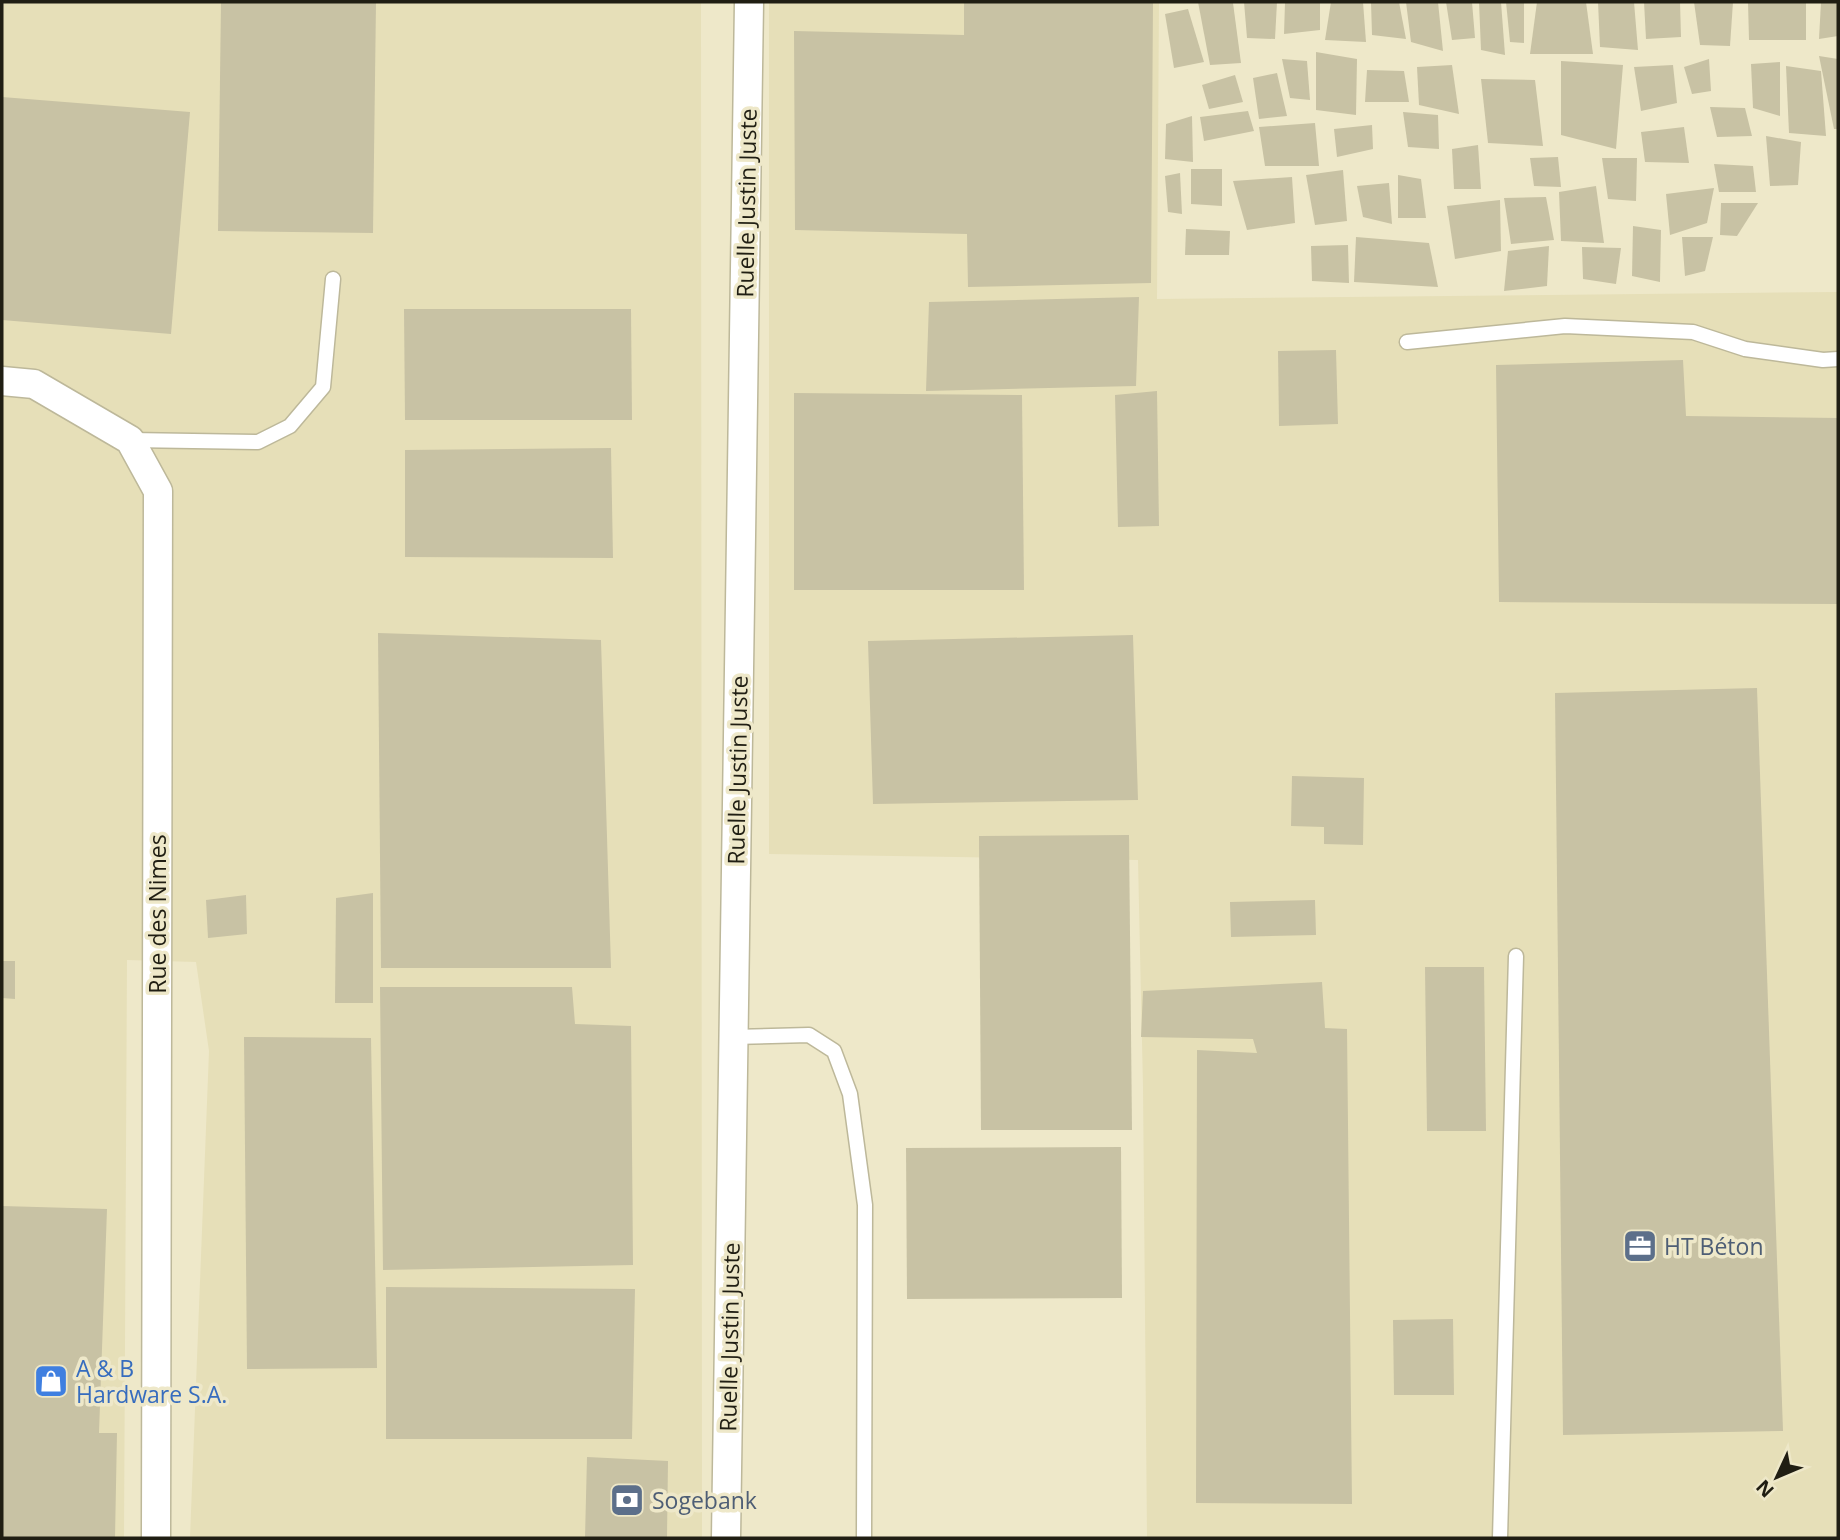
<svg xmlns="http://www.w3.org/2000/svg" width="1840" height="1540" font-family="'Open Sans',sans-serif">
	<rect width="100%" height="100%" fill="#eee8c9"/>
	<g fill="#e6dfb8">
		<polygon points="2,2 701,2 702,1538 190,1538 209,1051 196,962 127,960 124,1538 2,1538"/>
		<polygon points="769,2 1159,2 1157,299 1838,292 1838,1538 1147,1538 1143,1087 1138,860 769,854"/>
	</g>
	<g fill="#c8c2a4">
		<polygon points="221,2 376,2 373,233 218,231"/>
		<polygon points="964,2 1153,2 1151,283 968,287 967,234 795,230 794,31 964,35"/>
		<polygon points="1198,2 1233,3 1241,63 1210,65"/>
		<polygon points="1244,2 1277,2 1275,39 1247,38"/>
		<polygon points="1285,2 1320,2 1320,30 1284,34"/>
		<polygon points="1331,2 1363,2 1366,42 1325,40"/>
		<polygon points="1371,2 1399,2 1406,39 1372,35"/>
		<polygon points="1406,2 1438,2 1443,51 1411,42"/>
		<polygon points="1446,2 1472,2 1475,38 1452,40"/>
		<polygon points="1479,2 1501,2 1505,55 1481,50"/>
		<polygon points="1506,2 1524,2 1524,43 1510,42"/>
		<polygon points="1537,2 1586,2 1593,54 1530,54"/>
		<polygon points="1598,2 1634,2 1638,50 1600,47"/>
		<polygon points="1644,2 1680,2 1681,37 1646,39"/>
		<polygon points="1694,2 1733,2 1730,46 1700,45"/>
		<polygon points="1748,2 1806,2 1806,40 1749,40"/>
		<polygon points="1821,2 1838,2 1838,36 1819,39"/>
		<polygon points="1188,9 1204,62 1174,68 1165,14"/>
		<polygon points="1316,52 1357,59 1356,115 1316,110"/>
		<polygon points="1819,56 1838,59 1838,129 1834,129"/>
		<polygon points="1282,59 1307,61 1310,100 1290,98"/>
		<polygon points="1709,59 1711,91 1692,94 1684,67"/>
		<polygon points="1561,61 1623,65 1616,149 1561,135"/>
		<polygon points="1780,62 1780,116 1753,108 1751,64"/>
		<polygon points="1452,65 1459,114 1419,105 1417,67"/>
		<polygon points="1673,65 1677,103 1641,111 1634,67"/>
		<polygon points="1786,66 1821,71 1826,136 1789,133"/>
		<polygon points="1367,70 1404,71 1409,102 1365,102"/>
		<polygon points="1277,73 1287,116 1259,119 1253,78"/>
		<polygon points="1235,75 1243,102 1209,109 1202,85"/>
		<polygon points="1481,79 1535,80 1543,146 1488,143"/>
		<polygon points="2,97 190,112 171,334 2,320"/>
		<polygon points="1710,107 1745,108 1752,136 1717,137"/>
		<polygon points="1248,111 1254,131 1204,141 1200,117"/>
		<polygon points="1403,112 1438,115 1439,149 1408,147"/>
		<polygon points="1192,116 1193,162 1165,159 1166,124"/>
		<polygon points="1315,123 1319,166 1265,166 1259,127"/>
		<polygon points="1372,125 1373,149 1337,157 1334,129"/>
		<polygon points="1684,127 1689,163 1645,162 1641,132"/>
		<polygon points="1766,136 1801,142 1798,185 1770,186"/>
		<polygon points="1478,145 1481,189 1454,189 1452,149"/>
		<polygon points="1558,157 1561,187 1534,186 1530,158"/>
		<polygon points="1602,158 1637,158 1636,201 1608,199"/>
		<polygon points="1714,164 1753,166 1756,192 1719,192"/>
		<polygon points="1191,169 1222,169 1222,206 1191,204"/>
		<polygon points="1343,170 1347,221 1315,225 1306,175"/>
		<polygon points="1180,173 1182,214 1168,212 1165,176"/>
		<polygon points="1398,175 1421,179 1426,218 1398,218"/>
		<polygon points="1292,177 1295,223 1247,230 1233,181"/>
		<polygon points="1389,183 1392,224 1363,217 1357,186"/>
		<polygon points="1596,186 1604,243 1561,241 1559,192"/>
		<polygon points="1714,188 1707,223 1670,235 1666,194"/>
		<polygon points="1546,197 1554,240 1511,244 1504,198"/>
		<polygon points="1500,200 1501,251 1455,259 1447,206"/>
		<polygon points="1721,203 1758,203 1737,236 1720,235"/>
		<polygon points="1633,226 1661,230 1660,282 1632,276"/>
		<polygon points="1186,229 1230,231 1229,255 1185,255"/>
		<polygon points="1356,237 1429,243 1438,287 1354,282"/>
		<polygon points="1682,237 1713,237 1705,271 1685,276"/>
		<polygon points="1348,245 1349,283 1312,281 1311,246"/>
		<polygon points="1549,246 1547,286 1504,291 1508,251"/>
		<polygon points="1582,247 1621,248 1616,284 1583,279"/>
		<polygon points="1139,297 1136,386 926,391 929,302"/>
		<polygon points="404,309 631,309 632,420 405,420"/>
		<polygon points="1336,350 1338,424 1279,426 1278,351"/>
		<polygon points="1683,360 1686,416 1838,418 1838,604 1499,602 1496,365"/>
		<polygon points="1157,391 1159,526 1118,527 1115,395"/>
		<polygon points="794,393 1022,395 1024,590 794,590"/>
		<polygon points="611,448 613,558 405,557 405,450"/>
		<polygon points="378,633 601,640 611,968 381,968"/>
		<polygon points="1133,635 1138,800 873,804 868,641"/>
		<polygon points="1757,688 1783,1431 1563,1435 1555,693"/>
		<polygon points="1292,776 1364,778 1363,845 1324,844 1324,827 1291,826"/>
		<polygon points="1129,835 1132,1130 981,1130 979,836"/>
		<polygon points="373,893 373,1003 335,1003 336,898"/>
		<polygon points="246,895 247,934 208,938 206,900"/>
		<polygon points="1315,900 1316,935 1231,937 1230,902"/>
		<polygon points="2,961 15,961 15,999 2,998"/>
		<polygon points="1425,967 1484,967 1486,1131 1427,1131"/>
		<polygon points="1322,982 1325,1028 1347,1029 1352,1504 1196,1503 1197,1050 1257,1053 1253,1039 1141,1037 1143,991"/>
		<polygon points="380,987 572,987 575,1024 631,1026 633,1265 383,1270"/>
		<polygon points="244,1037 371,1038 377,1368 247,1369"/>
		<polygon points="1121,1147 1122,1298 907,1299 906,1148"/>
		<polygon points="2,1206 107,1209 99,1433 117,1433 115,1538 2,1538"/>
		<polygon points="386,1287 635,1289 632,1439 386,1439"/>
		<polygon points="1453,1319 1454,1395 1394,1395 1393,1320"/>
		<polygon points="587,1457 668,1461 667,1538 585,1538"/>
	</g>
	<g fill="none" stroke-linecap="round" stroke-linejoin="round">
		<g stroke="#bdb89a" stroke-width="17">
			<g id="service">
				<polyline points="1407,342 1565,326 1693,332 1745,349 1823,360 1838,359"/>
				<polyline points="130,440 258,442 290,426 323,387 333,279"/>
				<polyline points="733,1037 809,1035 834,1051 850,1094 865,1205 864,1538"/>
				<polyline points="1500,1538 1516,956"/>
			</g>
		</g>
		<g stroke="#bdb89a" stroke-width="31">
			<g id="minor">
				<polyline points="2,381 34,384 130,440 158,491 156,1538"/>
				<polyline points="726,1538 749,2"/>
			</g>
		</g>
		<use href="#service" stroke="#fff" stroke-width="14"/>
		<use href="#minor" stroke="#fff" stroke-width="28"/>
	</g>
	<defs>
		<g id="office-square" transform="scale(1.75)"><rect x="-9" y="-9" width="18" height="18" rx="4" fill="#5c6f8a" stroke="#eee8c9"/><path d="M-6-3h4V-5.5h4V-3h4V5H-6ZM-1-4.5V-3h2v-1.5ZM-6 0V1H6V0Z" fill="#fff"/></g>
		<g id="shop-square" transform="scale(1.75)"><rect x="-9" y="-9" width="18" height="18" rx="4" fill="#3f7fe0" stroke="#eee8c9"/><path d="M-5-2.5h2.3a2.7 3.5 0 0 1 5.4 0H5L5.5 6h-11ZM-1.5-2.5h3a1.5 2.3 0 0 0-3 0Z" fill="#fff"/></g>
		<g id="bank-square" transform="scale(1.75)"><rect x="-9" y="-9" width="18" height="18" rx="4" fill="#5c6f8a" stroke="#eee8c9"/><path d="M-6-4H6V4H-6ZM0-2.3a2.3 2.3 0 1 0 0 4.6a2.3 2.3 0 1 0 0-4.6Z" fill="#fff"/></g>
	</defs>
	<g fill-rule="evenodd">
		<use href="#office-square" x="1640" y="1246"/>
		<use href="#shop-square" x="51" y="1381"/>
		<use href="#bank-square" x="627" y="1500"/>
	</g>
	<g text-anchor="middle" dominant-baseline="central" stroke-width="7" stroke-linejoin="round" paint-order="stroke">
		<g font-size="23" fill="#201e13" stroke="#eee8c9">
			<text transform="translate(746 203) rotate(-89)">Ruelle Justin Juste</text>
			<text transform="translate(737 770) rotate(-89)">Ruelle Justin Juste</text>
			<text transform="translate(157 914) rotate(-90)">Rue des Nimes</text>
			<text transform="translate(729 1337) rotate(-89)">Ruelle Justin Juste</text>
		</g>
		<g font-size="23" fill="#4e5e75" stroke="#eee8c9" text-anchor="start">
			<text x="1664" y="1246">HT Béton</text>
			<text x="652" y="1500">Sogebank</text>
		</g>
		<g font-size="23" fill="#366cbe" stroke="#eee8c9" text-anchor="start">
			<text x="76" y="1368">A &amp; B<tspan x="76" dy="26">Hardware S.A.</tspan></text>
		</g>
	</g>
	<rect width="1840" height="1540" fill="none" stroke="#201e13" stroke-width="7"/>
	<g transform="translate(1777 1477) rotate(226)" stroke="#eee8c9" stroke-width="5" paint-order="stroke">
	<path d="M0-5L12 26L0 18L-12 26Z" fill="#201e13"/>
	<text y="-10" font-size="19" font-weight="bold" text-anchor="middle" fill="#201e13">N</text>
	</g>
</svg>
